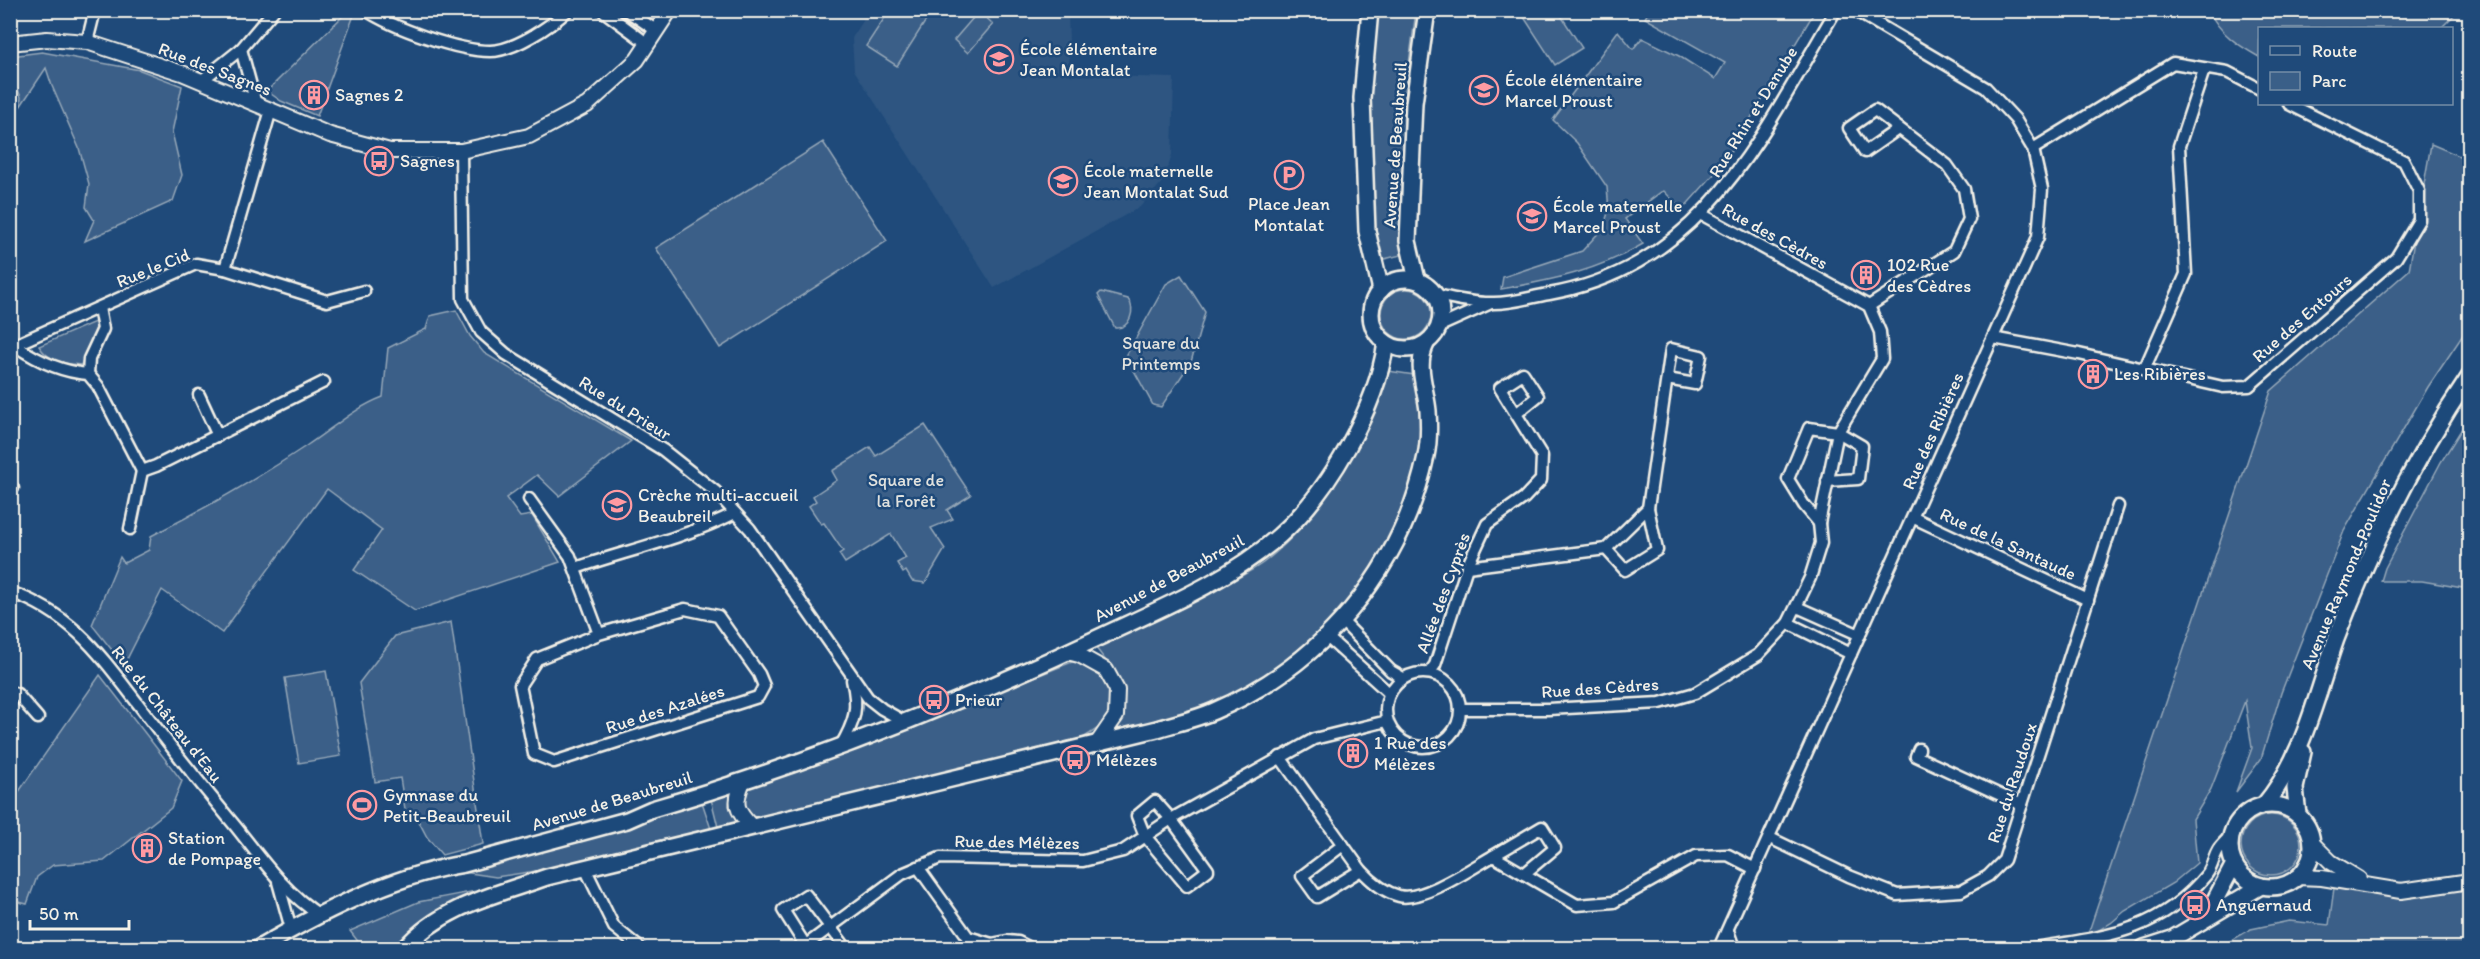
<svg xmlns="http://www.w3.org/2000/svg" width="2480" height="959" font-family="Itim,sans-serif">
	<rect width="100%" height="100%" fill="#1f4a7a"/>
	<filter id="ink" filterUnits="userSpaceOnUse"><feTurbulence type="fractalNoise" baseFrequency=".0167" numOctaves="2"/><feDisplacementMap in="SourceGraphic" scale="12" xChannelSelector="R" yChannelSelector="G"/><feConvolveMatrix kernelMatrix="1 2 1 2 8 2 1 2 1" color-interpolation-filters="sRGB"/></filter>
	<g filter="url(#ink)">
		<polygon fill="#2d5581" points="862,11 1068,11 1070,75 1174,78 1172,155 1164,180 1140,207 994,288 854,70 852,38 863,21"/>
		<g fill="#3a5f88" stroke="#97a8b8" stroke-width="1.5">
			<polygon points="348,11 354,15 317,116 281,101 267,91"/>
			<polygon points="889,11 932,11 897,66 866,46"/>
			<polygon points="979,11 993,24 968,53 954,40"/>
			<polygon points="1378,11 1416,11 1404,101 1403,193 1399,237 1401,255 1380,260 1374,232 1370,100"/>
			<polygon points="1520,11 1558,11 1582,48 1555,65"/>
			<path d="M1649 11H1815L1724 163 1682 210 1664 191 1661 192 1625 219 1643 244C1597 271 1554 280 1501 289L1503 277 1582 251 1603 228 1609 210 1607 187 1577 143 1553 120 1618 31 1633 49 1642 38 1679 56 1715 79 1725 63 1645 18Z"/>
			<path d="M2209 11H2458L2441 28H2260L2259 57C2238 45 2220 34 2209 11Z"/>
			<polygon points="42,52 140,70 182,86 172,132 182,175 173,201 85,241 94,220 86,207 89,184 79,148 52,86 46,68 20,107 21,97 11,75 11,56"/>
			<polygon points="823,142 887,241 720,348 656,248"/>
			<polygon points="2431,144 2469,160 2469,326 2428,387 2344,531 2281,693 2261,759 2236,792 2252,748 2245,701 2211,789 2193,819 2197,863 2173,883 2125,911 2111,923 2087,937 2271,391 2409,270"/>
			<polygon points="1181,275 1205,312 1191,362 1161,407 1153,405 1126,356 1166,284"/>
			<circle cx="1406" cy="314" r="25"/>
			<path d="M1101 292 1128 299C1136 310 1130 329 1115 328L1098 295Z"/>
			<path d="M456 310 470 336 484 353 631 441 559 496 537 475 506 498 520 517 532 515 560 562 415 611 354 570 382 530 327 489 222 633 162 590 124 665 92 625 120 557 124 563 149 550 151 536C204 509 257 479 306 446 332 429 354 408 383 397L388 348 426 329 430 316Z"/>
			<path d="M97 321C99 336 86 350 81 365 64 364 48 361 39 346Z"/>
			<path d="M1388 371 1414 375C1418 400 1422 423 1420 448 1413 521 1353 605 1299 653 1279 670 1253 684 1229 696 1192 714 1151 722 1111 731L1116 674 1096 648C1140 627 1185 607 1227 584 1239 577 1252 571 1263 563 1318 521 1370 438 1388 371Z"/>
			<polygon points="2469,417 2469,589 2422,581 2381,581 2385,568 2441,462"/>
			<polygon points="925,425 971,495 947,510 953,519 931,528 945,549 925,583 912,581 906,571 903,573 897,563 906,558 891,534 845,563 839,554 843,551 824,523 821,524 809,506 816,501 813,496 837,480 832,471 870,447 876,456"/>
			<polygon points="451,622 483,844 442,855 427,837 418,820 407,821 400,778 375,782 359,683 395,636"/>
			<path d="M1077 660C1083 664 1093 667 1098 671 1112 683 1115 705 1106 720 1100 729 1088 735 1079 740L763 818 751 816 744 810 743 793 751 786 844 753Z"/>
			<polygon points="326,671 341,756 299,763 285,678"/>
			<polygon points="100,675 182,781 171,808 104,861 53,865 37,877 27,904 11,900 11,803"/>
			<polygon points="732,792 729,806 737,823 718,827 711,799"/>
			<polygon points="701,799 711,829 536,871 496,877 463,872"/>
			<circle cx="2271" cy="845" r="30"/>
			<polygon points="2469,881 2469,948 2218,948 2251,929 2289,921 2329,925 2334,888 2401,891"/>
			<polygon points="508,885 409,935 397,948 363,948 350,931 418,902"/>
		</g>
		<g fill="none" stroke-linecap="round" stroke-linejoin="round">
			<g stroke="#f4f1e8" stroke-width="15">
				<g id="minor">
					<path d="M366 10C393 28 458 51 490 51 514 51 551 26 568 10"/>
					<polyline points="602,10 648,44"/>
					<polyline points="626,10 657,31"/>
					<polyline points="87,42 95,10"/>
					<polyline points="241,49 256,104"/>
					<polyline points="201,81 241,49 274,10"/>
					<polyline points="2033,149 2173,63 2227,72 2260,89"/>
					<polyline points="461,151 463,299 481,332 506,354 663,450 716,492 750,529 868,698 882,709 905,722"/>
					<polyline points="225,269 327,301 364,291"/>
					<path d="M1437 295C1454 299 1473 303 1491 303 1510 304 1530 297 1549 294 1706 266 1762 133 1836 10"/>
					<polyline points="1869,306 1954,251 1969,219 1964,189 1947,165 1875,110 1849,128 1865,152 1898,129"/>
					<polyline points="1440,326 1489,304"/>
					<polyline points="1993,338 2079,354 2223,387 2249,386 2396,258 2419,220 2419,191 2404,161 2289,104"/>
					<path d="M16 346C38 361 61 372 88 374L98 386 142 471 156 466 324 382"/>
					<polyline points="10,347 196,264 225,269 271,110"/>
					<polyline points="2144,370 2186,274 2179,146 2204,70"/>
					<polyline points="88,374 89,359 103,329 99,308"/>
					<polyline points="199,395 218,436"/>
					<polyline points="10,488 13,488"/>
					<polyline points="529,499 570,556 599,634 685,609 718,616 759,674 764,686 758,697 554,762 534,754 520,685 537,659 599,634"/>
					<polyline points="1914,518 2088,600"/>
					<polyline points="1819,523 1804,505 1788,479 1809,428 1838,432 1862,446 1858,479 1827,481"/>
					<polyline points="130,529 142,471"/>
					<polyline points="1606,549 1625,570 1657,550 1648,508"/>
					<polyline points="1467,567 1606,549 1648,508 1671,349 1701,356 1695,384 1667,379"/>
					<path d="M576 568C629 550 685 538 735 513"/>
					<path d="M10 592C72 613 101 656 139 705 170 746 203 787 236 827 263 861 284 892 321 916"/>
					<polyline points="1797,607 1860,635"/>
					<polyline points="1343,622 1391,671 1403,678"/>
					<polyline points="1788,623 1851,654"/>
					<polyline points="1327,637 1389,693"/>
					<circle cx="1423" cy="710" r="37"/>
					<polyline points="1429,673 1435,665 1467,567 1487,524 1524,498 1541,480 1542,456 1500,388 1523,373 1538,396 1516,414"/>
					<polyline points="10,692 17,694 38,718"/>
					<polyline points="1460,709 1548,709 1660,703 1695,693 1758,655 1788,623 1810,578 1821,543 1819,523 1838,432 1882,359 1880,332 1869,306 1701,214"/>
					<path d="M840 747C855 722 859 708 852 680"/>
					<polyline points="1919,749 1916,756 2022,805"/>
					<path d="M1280 757 1361 870C1371 881 1384 892 1399 896 1422 902 1472 868 1493 856L1577 905 1614 902 1696 856 1728 855 1755 869"/>
					<polygon points="1155,801 1171,819 1208,870 1187,886 1145,836 1137,816"/>
					<polyline points="1770,838 1849,876 1897,895 1961,891 1988,876 2004,860 2118,506"/>
					<polyline points="1343,845 1302,876 1317,897 1361,870"/>
					<polyline points="1493,856 1542,827 1555,848 1524,874"/>
					<polyline points="918,867 968,937 992,944 1007,941 1018,942 1030,948"/>
					<polyline points="585,868 614,927 640,948"/>
					<polyline points="278,882 291,929"/>
					<polyline points="1728,931 1734,948"/>
					<polyline points="802,948 902,874 940,858 1083,861 1123,851 1171,819 1314,739 1387,721"/>
					<polyline points="807,948 783,910 806,895 846,948"/>
					<polyline points="1719,948 2038,237 2042,189 2033,149 2015,119 1986,88 1854,10"/>
					<path d="M2033 948C2102 937 2158 934 2207 874 2213 866 2213 858 2218 850 2221 845 2227 840 2230 836"/>
				</g>
			</g>
			<g stroke="#f4f1e8" stroke-width="18">
				<g id="tertiary">
					<polyline points="10,43 47,39 87,42 182,73 330,135 390,151 461,151 529,136 587,105 637,60 670,10"/>
					<polyline points="1068,652 1079,655 1106,670 1117,690 1116,716 1096,745"/>
					<path d="M743 781C734 803 735 810 752 827"/>
					<polyline points="2312,843 2331,862 2359,879"/>
					<polyline points="2297,877 2322,878 2401,891 2470,881"/>
				</g>
			</g>
			<g stroke="#f4f1e8" stroke-width="20">
				<g id="secondary">
					<polyline points="1370,10 1362,98 1367,231 1381,290"/>
					<circle cx="1406" cy="314" r="35"/>
					<polyline points="1417,280 1408,241 1414,103 1427,10"/>
					<circle cx="2271" cy="846" r="41"/>
					<path d="M2264 805C2304 757 2316 696 2336 639 2371 546 2414 458 2470 376"/>
					<polyline points="2298,815 2295,788 2303,752"/>
					<polyline points="2199,916 2215,900 2234,864"/>
					<path d="M259 948C317 914 397 874 464 864L627 820 652 809C808 764 958 704 1104 635 1164 607 1229 580 1279 536 1329 492 1376 409 1386 343"/>
					<path d="M405 948C441 906 496 895 547 877L1157 729C1176 723 1196 719 1214 711 1321 666 1402 570 1426 456 1429 442 1429 426 1428 411 1426 389 1415 365 1426 344"/>
					<polyline points="2144,948 2172,939 2261,886"/>
				</g>
			</g>
			<use href="#minor" stroke="#1f4a7a" stroke-width="10"/>
			<use href="#tertiary" stroke="#1f4a7a" stroke-width="14"/>
			<use href="#secondary" stroke="#1f4a7a" stroke-width="15"/>
		</g>
	</g>
	<defs>
		<g id="school-ring" transform="scale(1.5)"><circle r="9.5" fill="#1f4a7a" stroke="#ff9aa2" stroke-width="1.5"/><path d="M0-5L7-2L0 1L-7-2ZM-4 1L0 2.5L4 1V4Q0 6-4 4Z" fill="#ff9aa2"/></g>
		<g id="building-ring" transform="scale(1.5)"><circle r="9.5" fill="#1f4a7a" stroke="#ff9aa2" stroke-width="1.5"/><path d="M-4-6H4V6H1V3H-1V6H-4ZM-2.5-4.3h1.7v1.8h-1.7ZM.8-4.3h1.7v1.8H.8ZM-2.5-1h1.7V.8h-1.7ZM.8-1h1.7V.8H.8Z" fill="#ff9aa2"/></g>
		<g id="bus-ring" transform="scale(1.5)"><circle r="9.5" fill="#1f4a7a" stroke="#ff9aa2" stroke-width="1.5"/><path d="M-5-6H5V4H4V6H2V4H-2V6H-4V4H-5ZM-3.5-4V0h7V-4ZM-3.5 1.2v1.5H-2V1.2ZM2 1.2v1.5H3.5V1.2Z" fill="#ff9aa2"/></g>
		<g id="parking-ring" transform="scale(1.5)"><circle r="9.5" fill="#1f4a7a" stroke="#ff9aa2" stroke-width="1.5"/><path d="M-3.5-5.5H1a3.5 3.5 0 0 1 0 7H-1V5.5H-3.5ZM-1-3.4V-.6H.8a1.4 1.4 0 0 0 0-2.8Z" fill="#ff9aa2"/></g>
		<g id="stadium-ring" transform="scale(1.5)"><circle r="9.5" fill="#1f4a7a" stroke="#ff9aa2" stroke-width="1.5"/><path d="M0-5a6.5 5 0 1 0 0 10a6.5 5 0 1 0 0-10ZM-3.5-1.8h7v3.6h-7Z" fill="#ff9aa2"/></g>
	</defs>
	<g fill-rule="evenodd">
		<use href="#school-ring" x="999" y="59"/>
		<use href="#school-ring" x="1484" y="90"/>
		<use href="#building-ring" x="314" y="95"/>
		<use href="#bus-ring" x="379" y="161"/>
		<use href="#parking-ring" x="1289" y="175"/>
		<use href="#school-ring" x="1063" y="181"/>
		<use href="#school-ring" x="1532" y="216"/>
		<use href="#building-ring" x="1866" y="275"/>
		<use href="#building-ring" x="2093" y="374"/>
		<use href="#school-ring" x="617" y="505"/>
		<use href="#bus-ring" x="934" y="700"/>
		<use href="#building-ring" x="1353" y="753"/>
		<use href="#bus-ring" x="1075" y="760"/>
		<use href="#stadium-ring" x="362" y="805"/>
		<use href="#building-ring" x="147" y="848"/>
		<use href="#bus-ring" x="2195" y="905"/>
	</g>
	<g text-anchor="middle" dominant-baseline="central" stroke-width="5" stroke-linejoin="round" paint-order="stroke">
		<g font-size="18" fill="#f4f1e8" stroke="#1f4a7a" text-anchor="start">
			<text x="1020" y="49">École élémentaire<tspan x="1020" dy="21">Jean Montalat</tspan></text>
			<text x="1505" y="80">École élémentaire<tspan x="1505" dy="21">Marcel Proust</tspan></text>
			<text x="335" y="95">Sagnes 2</text>
			<text x="400" y="161">Sagnes</text>
			<text x="1084" y="171">École maternelle<tspan x="1084" dy="21">Jean Montalat Sud</tspan></text>
			<text x="1289" y="204" text-anchor="middle">Place Jean<tspan x="1289" dy="21">Montalat</tspan></text>
			<text x="1553" y="206">École maternelle<tspan x="1553" dy="21">Marcel Proust</tspan></text>
			<text x="1887" y="265">102 Rue<tspan x="1887" dy="21">des Cèdres</tspan></text>
			<text x="2114" y="374">Les Ribières</text>
			<text x="638" y="495">Crèche multi-accueil<tspan x="638" dy="21">Beaubreil</tspan></text>
			<text x="955" y="700">Prieur</text>
			<text x="1374" y="743">1 Rue des<tspan x="1374" dy="21">Mélèzes</tspan></text>
			<text x="1096" y="760">Mélèzes</text>
			<text x="383" y="795">Gymnase du<tspan x="383" dy="21">Petit-Beaubreuil</tspan></text>
			<text x="168" y="838">Station<tspan x="168" dy="21">de Pompage</tspan></text>
			<text x="2216" y="905">Anguernaud</text>
		</g>
		<g font-size="18" fill="#f4f1e8" stroke="#1f4a7a">
			<text transform="translate(215 69) rotate(21)">Rue des Sagnes</text>
			<text transform="translate(1753 112) rotate(-58)">Rue Rhin et Danube</text>
			<text transform="translate(1395 145) rotate(-86)">Avenue de Beaubreuil</text>
			<text transform="translate(1775 236) rotate(29)">Rue des Cèdres</text>
			<text transform="translate(153 268) rotate(-22)">Rue le Cid</text>
			<text transform="translate(2302 318) rotate(-41)">Rue des Entours</text>
			<text transform="translate(625 408) rotate(32)">Rue du Prieur</text>
			<text transform="translate(1933 431) rotate(-66)">Rue des Ribières</text>
			<text transform="translate(2008 544) rotate(25)">Rue de la Santaude</text>
			<text transform="translate(2346 574) rotate(-67)">Avenue Raymond-Poulidor</text>
			<text transform="translate(1169 578) rotate(-28)">Avenue de Beaubreuil</text>
			<text transform="translate(1443 593) rotate(-70)">Allée des Cyprès</text>
			<text transform="translate(1600 688) rotate(-4)">Rue des Cèdres</text>
			<text transform="translate(665 709) rotate(-18)">Rue des Azalées</text>
			<text transform="translate(167 714) rotate(52)">Rue du Château d'Eau</text>
			<text transform="translate(2012 783) rotate(-72)">Rue du Raudoux</text>
			<text transform="translate(612 801) rotate(-17)">Avenue de Beaubreuil</text>
			<text transform="translate(1017 842) rotate(1)">Rue des Mélèzes</text>
		</g>
		<g font-size="18" fill="#e1e2de" stroke="#1f4a7a">
			<text x="1161" y="343">Square du<tspan x="1161" dy="21">Printemps</tspan></text>
			<text x="906" y="480">Square de<tspan x="906" dy="21">la Forêt</tspan></text>
		</g>
	</g>
	<rect width="2480" height="959" fill="none" stroke="#1f4a7a" stroke-width="36"/>
	<rect x="18" y="18" width="2444" height="923" fill="none" stroke="#f4f1e8" stroke-width="2" filter="url(#ink)"/>
	<rect x="2258" y="27" width="195" height="78" fill="#1f4a7a" stroke="#748da6" stroke-width="1.5"/>
	<rect x="2270" y="46" width="30" height="9" fill="#1f4a7a" stroke="#748da6" stroke-width="1.5"/>
	<text x="2312" y="57" font-size="18" fill="#f4f1e8">Route</text>
	<rect x="2270" y="72" width="30" height="18" fill="#3a5f88" stroke="#748da6" stroke-width="1.5"/>
	<text x="2312" y="87" font-size="18" fill="#f4f1e8">Parc</text>
	<path d="M30 920v9h99v-9" fill="none" stroke="#f4f1e8" stroke-width="3"/>
	<text x="39" y="920" font-size="18" fill="#f4f1e8" stroke="#1f4a7a" stroke-width="4.5" paint-order="stroke">50 m</text>
</svg>
